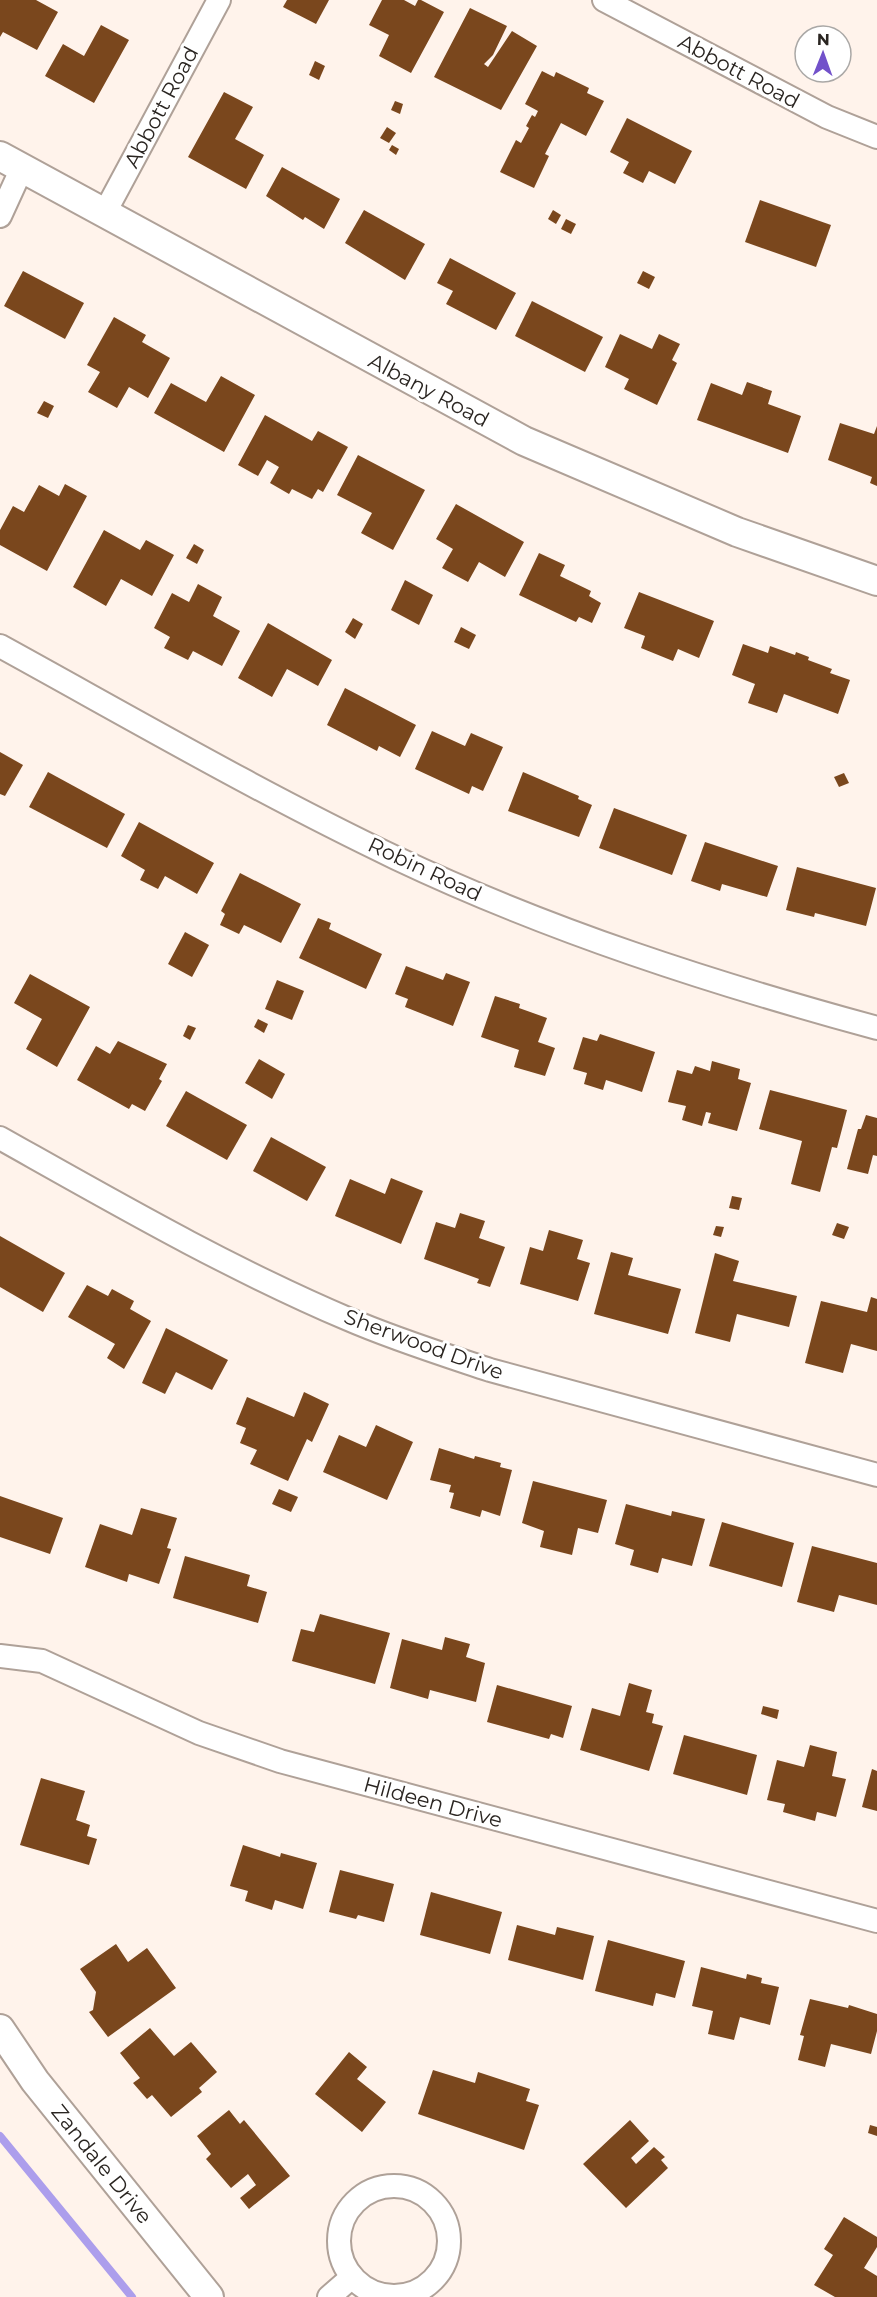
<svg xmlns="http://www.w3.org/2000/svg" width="877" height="2297" font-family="Montserrat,sans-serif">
	<rect width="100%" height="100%" fill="#fff3eb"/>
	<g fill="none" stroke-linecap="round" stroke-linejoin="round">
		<polyline stroke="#ac9eec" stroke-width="8" points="0,2136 132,2297"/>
	</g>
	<g fill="#7a471d">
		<polygon points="0,0 36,0 58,12 37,50 3,32 0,37"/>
		<polygon points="287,0 329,0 316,24 283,7"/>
		<polygon points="382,0 404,0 415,6 418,0 421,0 444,12 411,73 379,56 389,35 369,25"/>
		<polygon points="470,8 507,26 493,55 484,64 488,67 512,31 537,46 501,110 434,77"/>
		<polygon points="101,25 129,40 94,103 45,76 63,44 84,56"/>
		<polygon points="315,61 325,66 319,80 309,75"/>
		<polygon points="542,71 554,77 556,72 589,88 587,93 604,101 586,136 561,123 545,154 549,156 534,188 500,172 516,140 521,143 529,128 526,126 532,115 535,117 538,111 525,104"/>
		<polygon points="224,92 253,107 235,139 264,155 246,189 188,157"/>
		<polygon points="395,101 403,104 400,114 391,110"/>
		<polygon points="627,118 692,151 675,184 649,171 643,183 623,173 629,162 610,152"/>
		<polygon points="387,127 396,133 389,143 380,138"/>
		<polygon points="392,145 399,149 396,155 389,150"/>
		<polygon points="282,167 340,199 324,229 305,217 303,220 266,196"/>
		<polygon points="760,200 831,225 816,267 745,242"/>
		<polygon points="364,210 425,244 405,280 345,243"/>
		<polygon points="553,210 561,215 556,224 548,219"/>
		<polygon points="566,219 576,224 571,234 561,229"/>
		<polygon points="450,258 516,293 496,330 446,304 453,291 437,283"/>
		<polygon points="23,271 84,303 65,339 4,306"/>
		<polygon points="643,271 655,277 649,289 637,283"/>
		<polygon points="532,301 603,337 585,372 515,336"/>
		<polygon points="114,317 146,335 142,342 170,358 148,398 129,387 117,408 88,392 100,372 87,365"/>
		<polygon points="620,334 652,349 659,334 680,344 672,360 677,363 657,405 624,389 629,379 605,367"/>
		<polygon points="221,376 255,395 224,452 154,413 171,383 206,402"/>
		<polygon points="747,382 772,391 768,404 801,416 788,453 697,420 711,383 742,395"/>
		<polygon points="44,401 54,406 48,418 37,413"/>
		<polygon points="265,415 312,441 318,431 348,447 323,492 318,489 312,499 292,489 289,494 270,483 279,467 267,460 258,476 238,465"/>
		<polygon points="840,423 874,434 877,426 877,486 870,483 872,477 828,460"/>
		<polygon points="358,455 425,490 393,550 361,533 372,513 337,495"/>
		<polygon points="65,484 87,496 47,571 0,545 0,530 13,506 24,512 39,485 59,496"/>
		<polygon points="456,504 524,542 505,577 479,562 468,582 442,568 453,549 436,539"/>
		<polygon points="104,530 140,550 146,540 174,555 152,596 121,579 106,606 73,587"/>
		<polygon points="194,544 204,550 197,564 186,558"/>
		<polygon points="539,553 565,565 560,576 591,591 589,596 601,603 592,623 579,617 576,622 519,595"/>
		<polygon points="405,580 433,595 419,625 391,610"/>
		<polygon points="198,584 222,597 213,616 240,631 222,666 193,651 188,660 164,648 170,637 154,628 172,593 189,602"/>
		<polygon points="639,592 714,621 699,658 678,649 673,661 641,648 645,636 624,628"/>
		<polygon points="353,618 363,624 355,639 345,632"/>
		<polygon points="268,623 332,660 318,686 287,669 272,697 238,678"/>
		<polygon points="461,627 476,635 469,649 454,642"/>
		<polygon points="743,644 768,653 770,646 795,655 796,652 809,657 808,660 832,669 830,673 850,680 838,714 784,694 777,713 748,703 755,684 732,675"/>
		<polygon points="345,688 416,725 400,757 379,746 377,751 327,725"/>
		<polygon points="432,731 465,746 471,733 503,747 483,791 472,786 469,794 415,769"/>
		<polygon points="0,752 23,765 5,796 0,794"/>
		<polygon points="48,772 125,814 107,848 29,807"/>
		<polygon points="523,772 579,796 578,799 592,805 579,837 508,811"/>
		<polygon points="844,773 849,783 839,787 834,777"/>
		<polygon points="614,808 687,835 672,875 599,848"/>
		<polygon points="139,822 214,863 197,894 165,876 158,889 140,880 145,870 121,856"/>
		<polygon points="705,842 778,866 767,897 722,884 720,891 691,881"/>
		<polygon points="797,867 876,888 866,926 815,913 814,917 786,910"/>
		<polygon points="240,873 301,904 281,943 244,925 239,934 220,925 225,914 221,911"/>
		<polygon points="318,918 331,923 329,929 382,954 366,989 299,958"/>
		<polygon points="185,932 209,945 192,977 168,964"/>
		<polygon points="406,966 443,980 446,973 470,982 453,1026 405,1007 408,999 395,994"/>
		<polygon points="30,974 90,1007 57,1067 26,1049 42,1019 14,1003"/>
		<polygon points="277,980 304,991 292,1020 265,1009"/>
		<polygon points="495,996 520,1004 519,1008 547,1018 538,1042 555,1048 545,1076 514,1067 519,1050 481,1037"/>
		<polygon points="258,1019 268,1024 264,1033 254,1027"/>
		<polygon points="188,1025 196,1028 190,1040 183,1036"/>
		<polygon points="600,1034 655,1052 642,1092 606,1080 603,1090 584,1084 587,1073 573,1069 583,1037 597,1041"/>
		<polygon points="118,1041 167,1064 159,1079 162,1081 145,1111 132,1104 129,1109 77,1080 96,1046 110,1054"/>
		<polygon points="259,1059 285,1074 272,1099 245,1083"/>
		<polygon points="712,1061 740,1069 738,1079 751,1083 737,1131 708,1123 711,1113 706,1112 702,1126 682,1120 686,1106 668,1102 677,1070 692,1074 695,1066 710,1071"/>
		<polygon points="770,1090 847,1110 837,1148 832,1147 820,1192 791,1184 802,1141 759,1129"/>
		<polygon points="186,1091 247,1125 227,1160 166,1126"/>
		<polygon points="866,1115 877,1118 877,1156 873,1155 868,1174 847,1169 858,1129 861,1129"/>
		<polygon points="271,1137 326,1167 307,1201 253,1171"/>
		<polygon points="391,1178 423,1191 401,1244 335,1216 350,1179 385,1194"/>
		<polygon points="732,1196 742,1198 739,1210 729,1208"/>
		<polygon points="460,1213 485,1221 479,1238 505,1247 490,1287 477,1283 479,1279 424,1259 436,1222 455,1228"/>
		<polygon points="837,1223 849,1227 844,1239 832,1235"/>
		<polygon points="716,1226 724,1227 721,1237 713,1235"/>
		<polygon points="549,1230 583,1240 577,1259 590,1263 578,1301 520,1284 530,1247 543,1251"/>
		<polygon points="0,1236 65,1273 43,1312 0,1287"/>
		<polygon points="611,1252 633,1258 628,1275 681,1289 668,1334 594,1314"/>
		<polygon points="715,1253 739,1261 733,1281 797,1296 789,1327 737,1314 730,1342 695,1333"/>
		<polygon points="87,1285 108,1296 112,1289 134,1301 130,1309 151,1321 124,1369 107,1358 115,1344 68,1317"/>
		<polygon points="871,1297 877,1299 877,1351 851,1344 843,1373 805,1363 821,1301 867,1312"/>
		<polygon points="166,1328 228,1360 212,1390 176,1372 165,1394 142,1383"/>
		<polygon points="304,1392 329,1404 312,1442 307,1439 288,1481 250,1464 257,1450 240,1443 246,1428 236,1424 247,1397 294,1417"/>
		<polygon points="376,1425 413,1442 387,1500 323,1472 339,1435 366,1447"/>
		<polygon points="439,1448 474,1459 475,1456 501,1463 500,1467 512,1470 500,1516 482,1510 480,1517 450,1508 454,1493 449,1492 451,1485 430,1480"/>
		<polygon points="533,1481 607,1500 598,1533 578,1528 572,1555 540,1547 544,1531 522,1523"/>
		<polygon points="279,1489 298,1497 291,1512 272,1504"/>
		<polygon points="0,1496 63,1518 50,1554 0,1537"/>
		<polygon points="626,1504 671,1516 672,1511 705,1519 692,1566 662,1558 658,1573 630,1565 634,1550 615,1544"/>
		<polygon points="141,1508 177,1518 167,1548 171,1549 159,1584 129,1574 127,1582 85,1567 100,1524 132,1535"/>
		<polygon points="722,1522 794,1543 782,1587 709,1566"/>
		<polygon points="812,1546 877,1563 877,1605 839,1595 834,1612 797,1602"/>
		<polygon points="185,1556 250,1575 247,1586 267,1592 258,1623 173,1598"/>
		<polygon points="320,1614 390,1633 375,1684 292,1661 301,1629 314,1632"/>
		<polygon points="445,1637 470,1644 466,1657 485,1663 476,1702 430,1690 428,1699 390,1688 402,1639 442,1650"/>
		<polygon points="629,1683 652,1690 646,1712 654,1714 652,1723 663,1726 649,1771 580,1750 592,1708 620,1716"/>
		<polygon points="497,1685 572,1706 563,1738 551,1734 549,1739 487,1722"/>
		<polygon points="763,1706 779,1710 777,1719 761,1714"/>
		<polygon points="684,1735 757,1755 747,1795 673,1774"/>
		<polygon points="810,1745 837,1752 832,1776 846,1779 836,1817 817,1812 815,1821 783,1812 785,1804 767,1800 777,1760 804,1767"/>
		<polygon points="872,1769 877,1771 877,1811 862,1807"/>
		<polygon points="41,1778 85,1791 76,1820 90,1825 87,1836 97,1839 89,1865 20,1845"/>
		<polygon points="243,1845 280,1857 281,1853 317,1863 303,1909 275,1900 272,1910 245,1901 248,1891 230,1886"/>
		<polygon points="340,1870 394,1884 384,1922 358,1915 356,1919 329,1912"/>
		<polygon points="431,1892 502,1912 490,1954 420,1935"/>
		<polygon points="517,1925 555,1935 557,1927 594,1936 583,1980 508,1960"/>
		<polygon points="608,1940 685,1961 675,1998 656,1993 653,2006 595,1991"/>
		<polygon points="116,1944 128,1962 147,1948 176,1988 108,2037 89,2012 93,2010 96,1992 80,1969"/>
		<polygon points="701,1967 746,1979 747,1974 762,1978 761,1983 779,1987 770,2025 740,2017 734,2040 708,2034 713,2011 692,2006"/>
		<polygon points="810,1999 848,2008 849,2005 877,2014 877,2031 871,2054 831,2044 825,2067 798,2060 804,2036 800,2035"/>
		<polygon points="150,2028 174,2056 191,2042 217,2072 199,2088 202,2092 171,2117 152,2095 147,2099 133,2083 140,2078 120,2053"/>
		<polygon points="349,2052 367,2067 357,2079 386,2102 362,2132 315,2094"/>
		<polygon points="433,2070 475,2083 478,2072 530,2089 526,2101 539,2105 524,2150 418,2114"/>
		<polygon points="229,2110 240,2124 244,2120 290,2176 249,2209 240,2198 256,2185 248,2174 231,2188 206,2159 211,2154 197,2136"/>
		<polygon points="630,2120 649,2141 631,2158 636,2164 654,2147 665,2157 661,2160 668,2168 626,2208 583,2164"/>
		<polygon points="870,2125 877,2127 877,2136 868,2133"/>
		<polygon points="844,2217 877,2237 877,2247 864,2268 877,2276 877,2297 835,2297 814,2285 833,2255 824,2249"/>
	</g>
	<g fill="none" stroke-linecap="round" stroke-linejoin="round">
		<g stroke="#afa198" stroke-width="26">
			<g id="minor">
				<polyline points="604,0 827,117 877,137"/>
				<polyline points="104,214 219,0"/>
				<polyline points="0,216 22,168"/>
				<path d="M0 646C131 718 260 793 396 858 550 931 712 983 877 1028"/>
				<path d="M0 1138C114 1202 228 1268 348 1319 394 1339 442 1354 490 1370L877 1475"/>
				<polyline points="0,1656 42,1661 199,1733 280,1761 877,1921"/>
				<circle cx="394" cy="2241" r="55"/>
				<polyline points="329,2297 352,2277"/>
			</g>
		</g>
		<g stroke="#afa198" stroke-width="32">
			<g id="tertiary">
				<polyline points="0,156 524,441 737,532 877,581"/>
				<polyline points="0,2029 35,2081 209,2297"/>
			</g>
		</g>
		<use href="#minor" stroke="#fff" stroke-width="22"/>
		<use href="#tertiary" stroke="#fff" stroke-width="28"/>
	</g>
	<g text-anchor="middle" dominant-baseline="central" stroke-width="6" stroke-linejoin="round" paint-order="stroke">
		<g font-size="21" fill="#2a2521" stroke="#fff">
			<text transform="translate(739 71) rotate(28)">Abbott Road</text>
			<text transform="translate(161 107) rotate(-62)">Abbott Road</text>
			<text transform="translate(429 390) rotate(28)">Albany Road</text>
			<text transform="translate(425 869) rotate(25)">Robin Road</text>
			<text transform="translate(424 1344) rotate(20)">Sherwood Drive</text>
			<text transform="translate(433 1802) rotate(15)">Hildeen Drive</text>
			<text transform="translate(102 2164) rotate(51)">Zandale Drive</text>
		</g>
	</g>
	<g transform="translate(823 54) rotate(1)"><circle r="28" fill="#ffffff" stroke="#aaa8a6" stroke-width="1.5"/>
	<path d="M0-4.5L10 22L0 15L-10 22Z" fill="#7251ca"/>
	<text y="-9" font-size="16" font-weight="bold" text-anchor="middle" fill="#2a2521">N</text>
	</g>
</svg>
